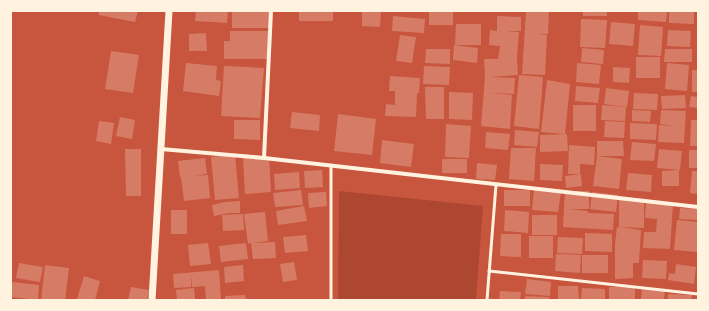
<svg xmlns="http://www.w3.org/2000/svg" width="709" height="311" font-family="'Sofia Sans Condensed',sans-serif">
	<rect width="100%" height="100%" fill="#c8553d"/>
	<polygon fill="#ae4732" points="339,191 483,206 476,300 338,300"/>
	<g fill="#d67c66">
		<polygon points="99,11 138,11 135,22 99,15"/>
		<polygon points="196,11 228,11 227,23 195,21"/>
		<rect x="232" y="11" width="38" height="17"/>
		<rect x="299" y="11" width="34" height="10"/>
		<polygon points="362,11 381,11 380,27 362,26"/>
		<rect x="429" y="11" width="24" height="14"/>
		<polygon points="526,11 549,12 548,34 537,34 547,35 545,75 522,74"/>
		<rect x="583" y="11" width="24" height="5"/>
		<polygon points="638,11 667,11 666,22 638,20"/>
		<polygon points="669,11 694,11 694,24 669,23"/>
		<polygon points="393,16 425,19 424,33 392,31"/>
		<polygon points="497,16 521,17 521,31 505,31 519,32 517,58 518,75 490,77 515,78 514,94 489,93 512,95 510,129 481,126 485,76 484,59 498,59 500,46 489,45 490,30 497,31"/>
		<polygon points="581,19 607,20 605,48 580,47"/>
		<polygon points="611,22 635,24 633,46 609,44"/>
		<polygon points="456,24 481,24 481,45 455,45"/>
		<polygon points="640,25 663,27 661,56 638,55"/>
		<polygon points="668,30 691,31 690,47 667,46"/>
		<polygon points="230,31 268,31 268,59 224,59 224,41 230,41"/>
		<polygon points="206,33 207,51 189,51 189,34"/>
		<polygon points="400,35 416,37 412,63 396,61"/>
		<polygon points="454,45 478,48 477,63 453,60"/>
		<polygon points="582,48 604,50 603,64 581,62"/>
		<polygon points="426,49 450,49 450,64 425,63"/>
		<polygon points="665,49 692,49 692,62 664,62"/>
		<polygon points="111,51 139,55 133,93 105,89"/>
		<rect x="636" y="57" width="24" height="21"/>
		<polygon points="186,63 217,66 216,80 221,81 219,96 183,91"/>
		<polygon points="577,63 601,65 599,84 576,82"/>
		<polygon points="667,63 689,65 687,91 665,89"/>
		<polygon points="224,66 264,68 260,118 221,116"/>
		<polygon points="424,66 450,67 449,85 423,84"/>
		<polygon points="613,67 630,68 629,83 613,82"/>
		<rect x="692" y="70" width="6" height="22"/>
		<polygon points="519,75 543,77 539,129 514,126"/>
		<polygon points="390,76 420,78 419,93 417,93 416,117 385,116 386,104 395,105 395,91 389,91"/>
		<polygon points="547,80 570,84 565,134 541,132"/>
		<polygon points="576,86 600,88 598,103 575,101"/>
		<polygon points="425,87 444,87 444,119 426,119"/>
		<polygon points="606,88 629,91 627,107 604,104"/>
		<polygon points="449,92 473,93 472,120 449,119"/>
		<polygon points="634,93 658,94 657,110 633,109"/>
		<polygon points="685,95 686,108 662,109 661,96"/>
		<polygon points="691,96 698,97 698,108 689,107"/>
		<rect x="573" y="105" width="23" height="26"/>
		<polygon points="602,105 626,107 625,121 601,120"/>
		<polygon points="632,110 651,111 650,122 632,121"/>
		<polygon points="661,110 686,111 684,143 658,142 659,125 674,126 660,124"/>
		<polygon points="292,112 320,115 319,131 290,128"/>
		<polygon points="338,114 376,119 372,155 334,151"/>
		<polygon points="120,117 135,120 132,139 116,136"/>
		<polygon points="234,120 260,120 260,140 234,139"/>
		<polygon points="691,120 698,120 698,146 690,146"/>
		<polygon points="99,121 114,123 111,144 96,141"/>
		<polygon points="605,121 625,122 624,138 604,137"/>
		<polygon points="630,123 657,124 656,140 630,139"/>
		<polygon points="446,124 471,126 469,158 445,157"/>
		<polygon points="515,130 539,132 537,147 514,145"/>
		<polygon points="486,132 510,134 508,150 485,148"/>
		<polygon points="567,134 568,151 540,152 540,135"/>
		<polygon points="382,140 414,144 411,167 380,163"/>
		<polygon points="597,141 623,141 624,156 597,156"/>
		<polygon points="632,142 656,144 654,161 630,160"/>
		<polygon points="569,145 595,147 594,165 580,164 580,174 568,174"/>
		<polygon points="511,148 536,148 534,181 509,179"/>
		<polygon points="125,149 141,149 141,196 126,196"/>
		<polygon points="659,149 682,151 680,170 657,168"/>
		<rect x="689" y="150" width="9" height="18"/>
		<polygon points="235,155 239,198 215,200 211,157"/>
		<polygon points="269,156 271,192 245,194 243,158"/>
		<polygon points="597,156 622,159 619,189 593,186"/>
		<polygon points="205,158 207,174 194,176 208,175 210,198 184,201 181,177 180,177 178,161"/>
		<rect x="442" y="159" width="25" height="14"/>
		<polygon points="477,163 497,165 495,180 476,179"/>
		<polygon points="540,164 563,165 562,181 540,180"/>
		<polygon points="322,170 323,187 305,188 304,171"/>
		<polygon points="679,170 679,186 662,186 662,171"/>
		<polygon points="692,171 698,171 698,194 690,193"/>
		<polygon points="299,172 300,188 275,190 274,174"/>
		<polygon points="628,173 652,175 651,192 626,190"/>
		<polygon points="581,174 582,186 566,188 565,176"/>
		<polygon points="534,189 561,192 558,212 532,210"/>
		<polygon points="301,190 303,205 275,207 273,193"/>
		<rect x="504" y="190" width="26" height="16"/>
		<polygon points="565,191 589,191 589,209 569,209 588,211 588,213 614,214 613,230 563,227"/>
		<polygon points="326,192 327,206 309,208 308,193"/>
		<polygon points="592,192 618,195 616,212 590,209"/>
		<polygon points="619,200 644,200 644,228 620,227 641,230 639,263 633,263 633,278 615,279 615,244 617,227 619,228"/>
		<polygon points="240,201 240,213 229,213 214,216 212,205 225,202"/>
		<polygon points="646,202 673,204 670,249 643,248 644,232 656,232 657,219 645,218"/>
		<polygon points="304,206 307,221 278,225 276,211"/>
		<polygon points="680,208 698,209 698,220 679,219"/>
		<rect x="171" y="210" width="16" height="24"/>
		<polygon points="505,210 529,212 528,233 504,231"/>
		<polygon points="265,212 268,241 253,243 275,242 276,258 253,259 251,243 248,244 244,214"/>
		<polygon points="243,214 244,230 223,231 222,215"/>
		<rect x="532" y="215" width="25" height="20"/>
		<polygon points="677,220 698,222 697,252 674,250"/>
		<polygon points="585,233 612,234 612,252 585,251"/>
		<polygon points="501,234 521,234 521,257 500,256"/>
		<polygon points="306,235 308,251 285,253 283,237"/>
		<rect x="529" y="236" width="24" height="22"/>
		<polygon points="558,237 583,238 582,254 557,253"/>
		<polygon points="208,243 211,264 190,266 188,245"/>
		<polygon points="246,243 248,259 221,262 219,246"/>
		<polygon points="556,254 581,255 580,273 555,271"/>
		<rect x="582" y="255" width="26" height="18"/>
		<polygon points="643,260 667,261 666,279 642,278"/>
		<polygon points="294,262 297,280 283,282 280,264"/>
		<polygon points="19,263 43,267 40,282 16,278"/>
		<polygon points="676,264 696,267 694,284 668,280 669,273 675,274"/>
		<polygon points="45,265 69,268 65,300 41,300"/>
		<polygon points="243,265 244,281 225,283 224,267"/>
		<polygon points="219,270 221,300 206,300 205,286 192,287 191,275 191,287 174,288 173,274"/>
		<polygon points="84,276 100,281 95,300 77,299"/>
		<polygon points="527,279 551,282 550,296 525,294"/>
		<polygon points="12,282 39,285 38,300 11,297"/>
		<polygon points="558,286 578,286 579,300 558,300"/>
		<polygon points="131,287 149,290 147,300 128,300"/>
		<rect x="609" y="287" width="26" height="13"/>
		<polygon points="642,287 665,290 664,300 641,300"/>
		<polygon points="194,288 195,300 177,300 176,290"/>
		<polygon points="582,288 605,289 605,300 581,300"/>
		<polygon points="500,291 521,292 520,300 499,300"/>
		<polygon points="668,294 692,295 691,300 668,300"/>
		<polygon points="245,295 246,300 225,300 225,296"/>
		<polygon points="525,296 549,297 549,300 525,300"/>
	</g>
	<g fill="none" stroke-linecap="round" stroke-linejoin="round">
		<g stroke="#fff3e0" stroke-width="3">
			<polyline points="331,166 331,300"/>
			<polyline points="489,271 698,294"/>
			<polyline points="487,300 496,185"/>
		</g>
		<g stroke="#fff3e0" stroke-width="4">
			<polyline points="161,149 264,158 698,207"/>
			<polyline points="264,158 271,11"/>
		</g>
		<polyline stroke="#fff3e0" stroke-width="7" points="152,300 169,11"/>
	</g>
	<rect width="709" height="311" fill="none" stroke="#fff3e0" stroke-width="24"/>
</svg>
